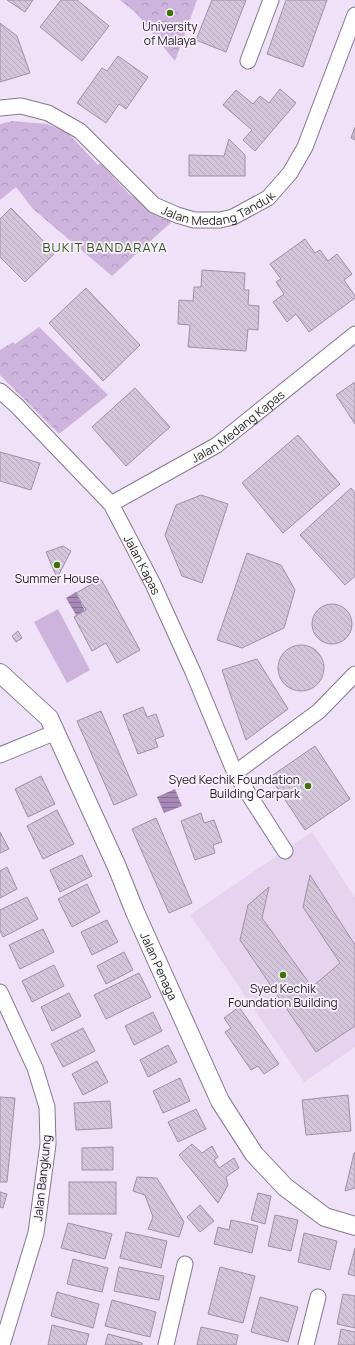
<svg xmlns="http://www.w3.org/2000/svg" width="355" height="1345" font-family="Manrope,sans-serif">
	<defs>
		<pattern id="forest-crowns" width="20" height="18" patternUnits="userSpaceOnUse"><rect width="20" height="18" fill="#ceb3dc"/><path d="M2 6a3 3 0 1 1 6 0M12 15a3 3 0 1 1 6 0" fill="none" stroke="#b199bd"/></pattern>
		<pattern id="water-rules" width="6" height="5" patternUnits="userSpaceOnUse"><rect width="6" height="5" fill="#a688b6"/><path d="M0 2.5h6" fill="none" stroke="#876e94"/></pattern>
		<pattern id="building-back-hatch" width="6" height="6" patternUnits="userSpaceOnUse"><rect width="6" height="6" fill="#d3c6da"/><path d="M-1 5l2 2M0 0l6 6M5-1l2 2" fill="none" stroke="#b5aabb"/></pattern>
	</defs>
	<rect width="100%" height="100%" fill="#efe1f7"/>
	<polygon fill="#e5d3ef" points="312,832 355,898 355,1047 304,1082 190,915"/>
	<g fill="url(#forest-crowns)">
		<polygon points="120,0 197,0 175,61 136,13"/>
		<polygon points="12,121 47,124 68,133 98,165 100,163 130,195 177,217 112,276 33,209 16,187 0,200 0,124"/>
		<polygon points="39,327 108,395 59,434 0,375 0,350 13,342 15,344"/>
	</g>
	<polygon fill="#ceb3dc" points="58,609 90,670 67,683 34,622"/>
	<g fill="url(#water-rules)">
		<polygon points="76,592 85,611 76,615 66,598"/>
		<polygon points="175,789 182,806 164,813 157,797"/>
	</g>
	<g fill="url(#building-back-hatch)" stroke="#9e91a5">
		<polygon points="7,0 33,0 25,12"/>
		<polygon points="61,0 77,0 109,26 82,61 40,27"/>
		<polygon points="212,0 246,0 226,52 196,40"/>
		<polygon points="286,0 327,0 303,67 267,54"/>
		<polygon points="0,23 17,36 30,73 0,82"/>
		<polygon points="118,56 148,77 126,109 119,104 106,123 77,103 102,68 107,71"/>
		<polygon points="280,89 296,103 255,151 243,140 252,130 223,105 236,90 253,104 260,96 269,103"/>
		<polygon points="355,127 355,140 351,138"/>
		<polygon points="229,139 245,155 245,176 189,176 189,155 224,156"/>
		<polygon points="11,208 55,253 25,282 0,257 0,219"/>
		<polygon points="305,239 315,253 320,250 328,261 337,254 352,274 344,280 355,296 355,298 309,332 296,314 287,322 273,302 284,294 276,282 281,279 270,264"/>
		<polygon points="202,270 245,273 244,290 249,290 248,305 259,306 258,330 248,329 246,351 188,347 190,325 178,324 179,300 193,301 194,287 201,287"/>
		<polygon points="86,288 140,345 103,381 49,323"/>
		<polygon points="355,382 355,424 336,395"/>
		<polygon points="135,388 170,427 126,466 92,427"/>
		<polygon points="298,435 340,484 283,533 242,483"/>
		<polygon points="0,452 40,463 31,490 0,481"/>
		<polygon points="351,488 355,493 355,576 345,585 300,535"/>
		<polygon points="201,495 228,504 202,583 182,576 165,535 176,505"/>
		<polygon points="63,546 71,551 57,578 46,552"/>
		<polygon points="247,553 281,565 295,590 284,628 242,648 217,640"/>
		<polygon points="101,579 140,650 117,663 106,643 92,651 74,617 86,610 76,593"/>
		<circle cx="332" cy="624" r="20"/>
		<polygon points="18,631 22,638 16,642 12,636"/>
		<circle cx="301" cy="668" r="23"/>
		<polygon points="257,659 288,709 246,740 222,670"/>
		<polygon points="143,707 147,717 156,714 164,736 155,739 158,747 138,754 123,715"/>
		<polygon points="101,711 137,795 114,805 77,721"/>
		<polygon points="315,746 350,799 305,830 270,777"/>
		<polygon points="41,776 55,804 28,817 15,789"/>
		<polygon points="57,810 74,844 43,859 27,826"/>
		<polygon points="201,813 204,823 214,820 222,842 213,845 215,853 195,860 181,821"/>
		<polygon points="156,818 192,903 169,913 132,829"/>
		<polygon points="0,832 9,849 0,853"/>
		<polygon points="82,855 92,876 60,892 50,870"/>
		<polygon points="7,867 17,889 0,898 0,871"/>
		<polygon points="310,875 355,945 355,1026 316,1052 240,940 248,905 269,887 262,918 312,987 340,963 303,907"/>
		<polygon points="87,884 100,912 72,927 58,899"/>
		<polygon points="27,897 38,919 3,937 0,931 0,910"/>
		<polygon points="107,920 118,942 92,955 81,932"/>
		<polygon points="43,929 54,952 20,969 9,945"/>
		<polygon points="124,952 133,970 106,984 97,966"/>
		<polygon points="54,965 64,986 32,1002 22,981"/>
		<polygon points="139,973 151,997 106,1019 94,995"/>
		<polygon points="69,993 81,1016 52,1031 41,1007"/>
		<polygon points="239,1007 279,1064 264,1074 258,1066 251,1070 225,1032 231,1028 224,1018"/>
		<polygon points="153,1012 162,1031 134,1045 125,1026"/>
		<polygon points="83,1028 95,1051 63,1067 51,1044"/>
		<polygon points="168,1045 177,1062 148,1077 140,1060"/>
		<polygon points="97,1061 108,1082 83,1095 72,1074"/>
		<polygon points="180,1078 190,1101 163,1113 153,1091"/>
		<polygon points="348,1095 351,1131 306,1135 302,1100"/>
		<polygon points="0,1097 15,1098 7,1182 0,1182"/>
		<polygon points="110,1101 112,1128 76,1130 74,1103"/>
		<polygon points="196,1109 206,1129 178,1142 168,1122"/>
		<polygon points="192,1144 202,1153 212,1146 218,1157 214,1160 219,1168 234,1158 239,1168 226,1177 228,1185 218,1203 179,1155"/>
		<polygon points="113,1147 113,1170 82,1170 82,1148"/>
		<polygon points="354,1153 355,1153 355,1188 345,1191"/>
		<polygon points="137,1177 157,1178 184,1222 179,1237 148,1229 153,1217 145,1195 133,1191"/>
		<rect x="69" y="1182" width="47" height="32"/>
		<polygon points="0,1192 7,1194 3,1208 0,1207"/>
		<polygon points="258,1193 271,1196 265,1224 251,1220"/>
		<polygon points="200,1205 214,1221 200,1232 187,1217"/>
		<polygon points="275,1215 298,1220 291,1251 268,1246"/>
		<polygon points="231,1220 258,1226 252,1253 214,1244 218,1227 229,1230"/>
		<polygon points="68,1223 112,1234 105,1259 61,1248"/>
		<polygon points="126,1232 167,1241 161,1268 120,1258"/>
		<polygon points="304,1233 337,1241 330,1270 298,1262"/>
		<polygon points="355,1248 355,1276 348,1274"/>
		<polygon points="73,1259 108,1268 102,1292 67,1284"/>
		<polygon points="119,1267 164,1276 159,1300 114,1291"/>
		<polygon points="220,1267 255,1276 243,1323 208,1314"/>
		<polygon points="57,1292 99,1304 93,1328 51,1316"/>
		<polygon points="343,1294 355,1296 355,1328 337,1324"/>
		<polygon points="260,1297 298,1307 288,1342 251,1332"/>
		<polygon points="112,1300 156,1312 150,1337 105,1326"/>
		<polygon points="52,1325 89,1334 86,1345 48,1345"/>
		<polygon points="201,1327 238,1335 236,1345 197,1345"/>
		<polygon points="341,1329 355,1332 355,1345 338,1345"/>
		<polygon points="108,1334 142,1343 142,1345 105,1345"/>
	</g>
	<g fill="none" stroke-linecap="round" stroke-linejoin="round">
		<g stroke="#85788c" stroke-width="17">
			<g id="minor">
				<polyline points="248,61 271,0"/>
				<path id="s1" d="M0 108 21 106 48 113 80 131 154 205 177 215 194 220H220L233 217 268 198 290 173 305 147 355 15"/>
				<path id="s2" d="M0 391 16 405 111 504 153 584 193 672 235 773 285 851"/>
				<path id="s3" d="M111 504 217 445 355 334"/>
				<polyline points="0,755 56,732"/>
				<polyline points="235,773 319,711 355,674"/>
				<polyline points="0,992 35,1068 47,1107 48,1144 36,1233 2,1345"/>
				<polyline points="166,1345 185,1264"/>
				<polyline points="306,1345 318,1297"/>
			</g>
		</g>
		<g stroke="#85788c" stroke-width="20">
			<g id="tertiary">
				<path id="s4" d="M0 673 49 718 117 867 135 912 220 1101 254 1154 285 1187 325 1217 355 1226"/>
			</g>
		</g>
		<use href="#minor" stroke="#fff" stroke-width="15"/>
		<use href="#tertiary" stroke="#fff" stroke-width="18"/>
	</g>
	<g fill="#3d7300" stroke="#f9f1fe" stroke-width="1.5">
		<circle cx="170" cy="13" r="4"/>
		<circle cx="57" cy="565" r="4"/>
		<circle cx="308" cy="786" r="4"/>
		<circle cx="283" cy="975" r="4"/>
	</g>
	<g text-anchor="middle" dominant-baseline="central" stroke-width="3.5" stroke-linejoin="round" paint-order="stroke">
		<g font-size="12" fill="#211c24" stroke="#f9f1fe">
			<text x="170" y="26">University<tspan x="170" dy="14">of Malaya</tspan></text>
			<text x="57" y="578">Summer House</text>
			<text x="300" y="779" text-anchor="end">Syed Kechik Foundation<tspan x="300" dy="14">Building Carpark</tspan></text>
			<text x="283" y="988">Syed Kechik<tspan x="283" dy="14">Foundation Building</tspan></text>
		</g>
		<g font-size="12" fill="#211c24" stroke="#f9f1fe">
			<text stroke="none"><textPath href="#s1" startOffset="259">Jalan Medang Tanduk</textPath></text>
			<text stroke="none"><textPath href="#s3" startOffset="149">Jalan Medang Kapas</textPath></text>
			<text stroke="none"><textPath href="#s2" startOffset="227">Jalan Kapas</textPath></text>
			<text stroke="none"><textPath href="#s4" startOffset="338">Jalan Penaga</textPath></text>
			<text transform="translate(42 1178) rotate(-84)">Jalan Bangkung</text>
		</g>
		<g font-size="13" letter-spacing="1" fill="#335616" stroke="#f9f1fe">
			<text x="105" y="247">BUKIT BANDARAYA</text>
		</g>
	</g>
</svg>
